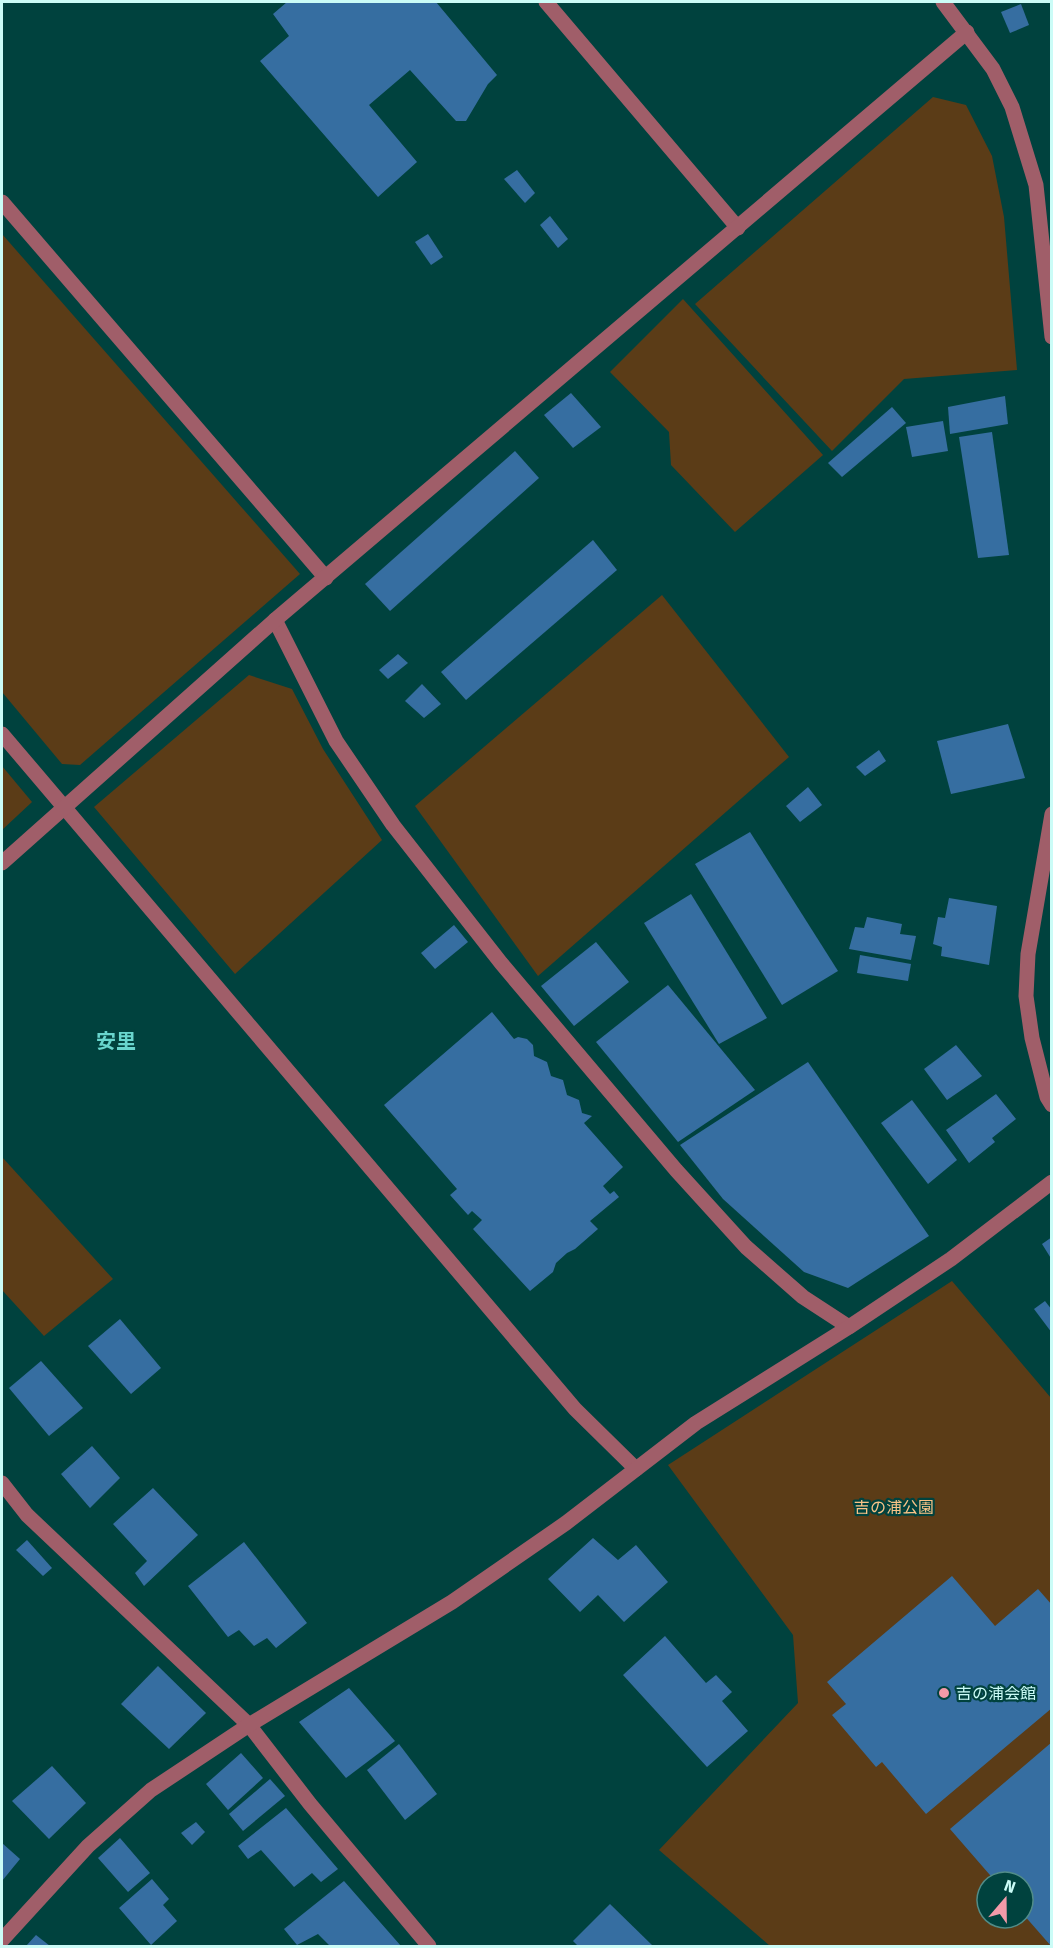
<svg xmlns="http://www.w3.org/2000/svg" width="1053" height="1948" font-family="'Fira Sans','Noto Sans JP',sans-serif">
	<rect width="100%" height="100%" fill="#00423e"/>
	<g fill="#5b3c17" fill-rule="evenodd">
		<polygon points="933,97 966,105 992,156 1004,217 1017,370 904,379 832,451 695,304"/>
		<polygon points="2,234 300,574 80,765 62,764 2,692"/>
		<polygon points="683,299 823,455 735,532 671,465 669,432 610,372"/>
		<polygon points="662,595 789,757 538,976 415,806"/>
		<polygon points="249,675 292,689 323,749 382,840 235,974 94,807"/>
		<polygon points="2,766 32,802 2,830"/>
		<polygon points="2,1157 113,1279 44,1336 2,1290"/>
		<path d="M952 1281 1051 1398V1946H770L659 1850 798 1703 793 1635 668 1465ZM987 1882H1023V1918H987Z"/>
	</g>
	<g fill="#366ea1">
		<polygon points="287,2 436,2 497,75 488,84 466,121 456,121 410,70 369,105 417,162 378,197 260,61 289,36 273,14"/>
		<polygon points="1021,4 1029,25 1010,33 1001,12"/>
		<polygon points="517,170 535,193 525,203 504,179"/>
		<polygon points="550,216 568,239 558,248 540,225"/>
		<polygon points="428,234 443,257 431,265 415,242"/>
		<polygon points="571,393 601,427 573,448 544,415"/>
		<polygon points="1005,396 1008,424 950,434 948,407"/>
		<polygon points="892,407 906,423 842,477 828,463"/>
		<polygon points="943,421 948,451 912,457 906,427"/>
		<polygon points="992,432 1009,555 978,558 959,437"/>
		<polygon points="515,451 539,478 390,611 365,584"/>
		<polygon points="593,540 617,570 466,700 441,672"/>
		<polygon points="398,654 408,663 388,679 379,670"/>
		<polygon points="422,684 441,704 424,718 405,701"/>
		<polygon points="1008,724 1025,778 951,794 937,741"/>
		<polygon points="879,750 886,761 865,776 856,767"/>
		<polygon points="808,787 822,805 800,822 786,806"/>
		<polygon points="750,832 838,971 782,1005 695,864"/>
		<polygon points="691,894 767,1018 719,1044 644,923"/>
		<polygon points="949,898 997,906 989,965 941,956 942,947 933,944 938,917 945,918"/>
		<polygon points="867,917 902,924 900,934 916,936 911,960 849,949 855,927 864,928"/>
		<polygon points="454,925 468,942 435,969 421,953"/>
		<polygon points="596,942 629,982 574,1026 541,986"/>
		<polygon points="860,955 911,964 908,981 857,973"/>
		<polygon points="668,985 755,1090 678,1142 596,1042"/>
		<polygon points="492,1012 514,1039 518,1037 527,1039 533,1045 534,1056 547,1062 551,1076 563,1080 567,1095 579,1100 582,1113 592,1116 584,1123 623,1167 603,1186 610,1194 614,1191 619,1197 590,1221 598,1229 575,1249 567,1253 556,1263 553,1272 530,1291 473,1229 482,1220 472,1211 468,1215 450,1195 457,1189 384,1105"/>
		<polygon points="956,1045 982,1076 947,1100 924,1069"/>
		<polygon points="808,1062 929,1236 848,1288 804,1272 723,1199 680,1145"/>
		<polygon points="996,1094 1016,1119 992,1138 995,1142 969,1163 946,1130"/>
		<polygon points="912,1100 957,1160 928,1184 881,1123"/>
		<polygon points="1052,1237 1052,1260 1042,1244"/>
		<polygon points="1045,1301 1052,1310 1052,1333 1034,1309"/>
		<polygon points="120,1319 161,1368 131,1394 88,1346"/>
		<polygon points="41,1361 83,1408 49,1436 9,1388"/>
		<polygon points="92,1446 120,1478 90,1508 61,1474"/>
		<polygon points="153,1488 198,1535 144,1586 135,1573 147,1561 113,1524"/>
		<polygon points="593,1538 618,1560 636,1545 668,1582 624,1622 598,1595 580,1612 548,1579"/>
		<polygon points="27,1540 52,1568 43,1576 16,1550"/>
		<polygon points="244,1542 307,1623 276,1648 267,1638 254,1646 239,1630 228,1637 188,1586"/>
		<polygon points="952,1576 995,1626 1038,1589 1052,1605 1052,1708 926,1814 882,1762 876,1767 832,1715 846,1704 827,1682"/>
		<polygon points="665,1636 706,1683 716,1675 732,1692 722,1701 748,1731 707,1767 623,1675"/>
		<polygon points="158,1666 206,1713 169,1749 121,1704"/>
		<polygon points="349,1688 395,1741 346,1778 299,1722"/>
		<polygon points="1052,1742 1052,1946 1051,1946 1023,1914 1023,1882 996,1882 950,1829"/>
		<polygon points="399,1744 437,1794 405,1820 367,1770"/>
		<polygon points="241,1753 263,1778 228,1810 206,1784"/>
		<polygon points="52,1766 86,1803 49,1839 12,1801"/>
		<polygon points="270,1779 285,1796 243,1831 229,1814"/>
		<polygon points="286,1808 338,1869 321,1882 312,1873 294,1887 261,1850 248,1859 238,1846"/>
		<polygon points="196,1822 205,1832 192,1845 181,1833"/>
		<polygon points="120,1838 150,1873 128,1892 98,1858"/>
		<polygon points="2,1843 20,1859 2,1881"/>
		<polygon points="152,1879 169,1899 163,1905 177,1921 151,1945 119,1908"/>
		<polygon points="344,1881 401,1946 330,1946 318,1934 297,1945 284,1929"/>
		<polygon points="610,1904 653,1946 578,1946 573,1941"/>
		<polygon points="36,1935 50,1946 26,1946"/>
	</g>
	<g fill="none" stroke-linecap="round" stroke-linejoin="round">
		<g stroke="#a05e69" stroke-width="15">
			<polyline points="546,2 738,228"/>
			<polyline points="943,2 993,69 1012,107 1036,185 1052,337"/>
			<polyline points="2,202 326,578"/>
			<polyline points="275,620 336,741 393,825 501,963 676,1170 746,1247 803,1297 849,1327"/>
			<polyline points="2,734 575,1409 636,1469"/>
			<polyline points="1052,814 1028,954 1026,996 1032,1038 1047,1097 1052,1105"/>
			<polyline points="2,863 275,620 967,32"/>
			<polyline points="2,1483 27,1515 249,1725 310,1804 429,1946"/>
			<polyline points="2,1940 88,1846 151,1790 249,1725 452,1602 566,1523 696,1423 849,1327 951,1259 1052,1182"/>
		</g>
	</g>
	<circle fill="#f39aa9" stroke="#00423e" stroke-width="2" cx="944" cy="1693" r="6"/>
	<g text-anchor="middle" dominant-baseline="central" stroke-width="4.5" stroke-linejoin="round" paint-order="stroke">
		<g font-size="16" fill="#f9c387" stroke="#00423e">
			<text x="894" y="1507">吉の浦公園</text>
		</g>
		<g font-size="16" fill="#cbfcf7" stroke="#00423e" text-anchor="start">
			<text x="956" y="1693">吉の浦会館</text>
		</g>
		<g font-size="20" font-weight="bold" fill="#69d5cd" stroke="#00423e">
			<text x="116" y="1041">安里</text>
		</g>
	</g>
	<rect width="1053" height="1948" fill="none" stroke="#cbfcf7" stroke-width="6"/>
	<g transform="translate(1005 1900) rotate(20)"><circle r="28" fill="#00423e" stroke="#518c88" stroke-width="1.5"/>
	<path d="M0-4.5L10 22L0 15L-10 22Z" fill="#f39aa9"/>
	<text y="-9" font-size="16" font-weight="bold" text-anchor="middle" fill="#cbfcf7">N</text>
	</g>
</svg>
